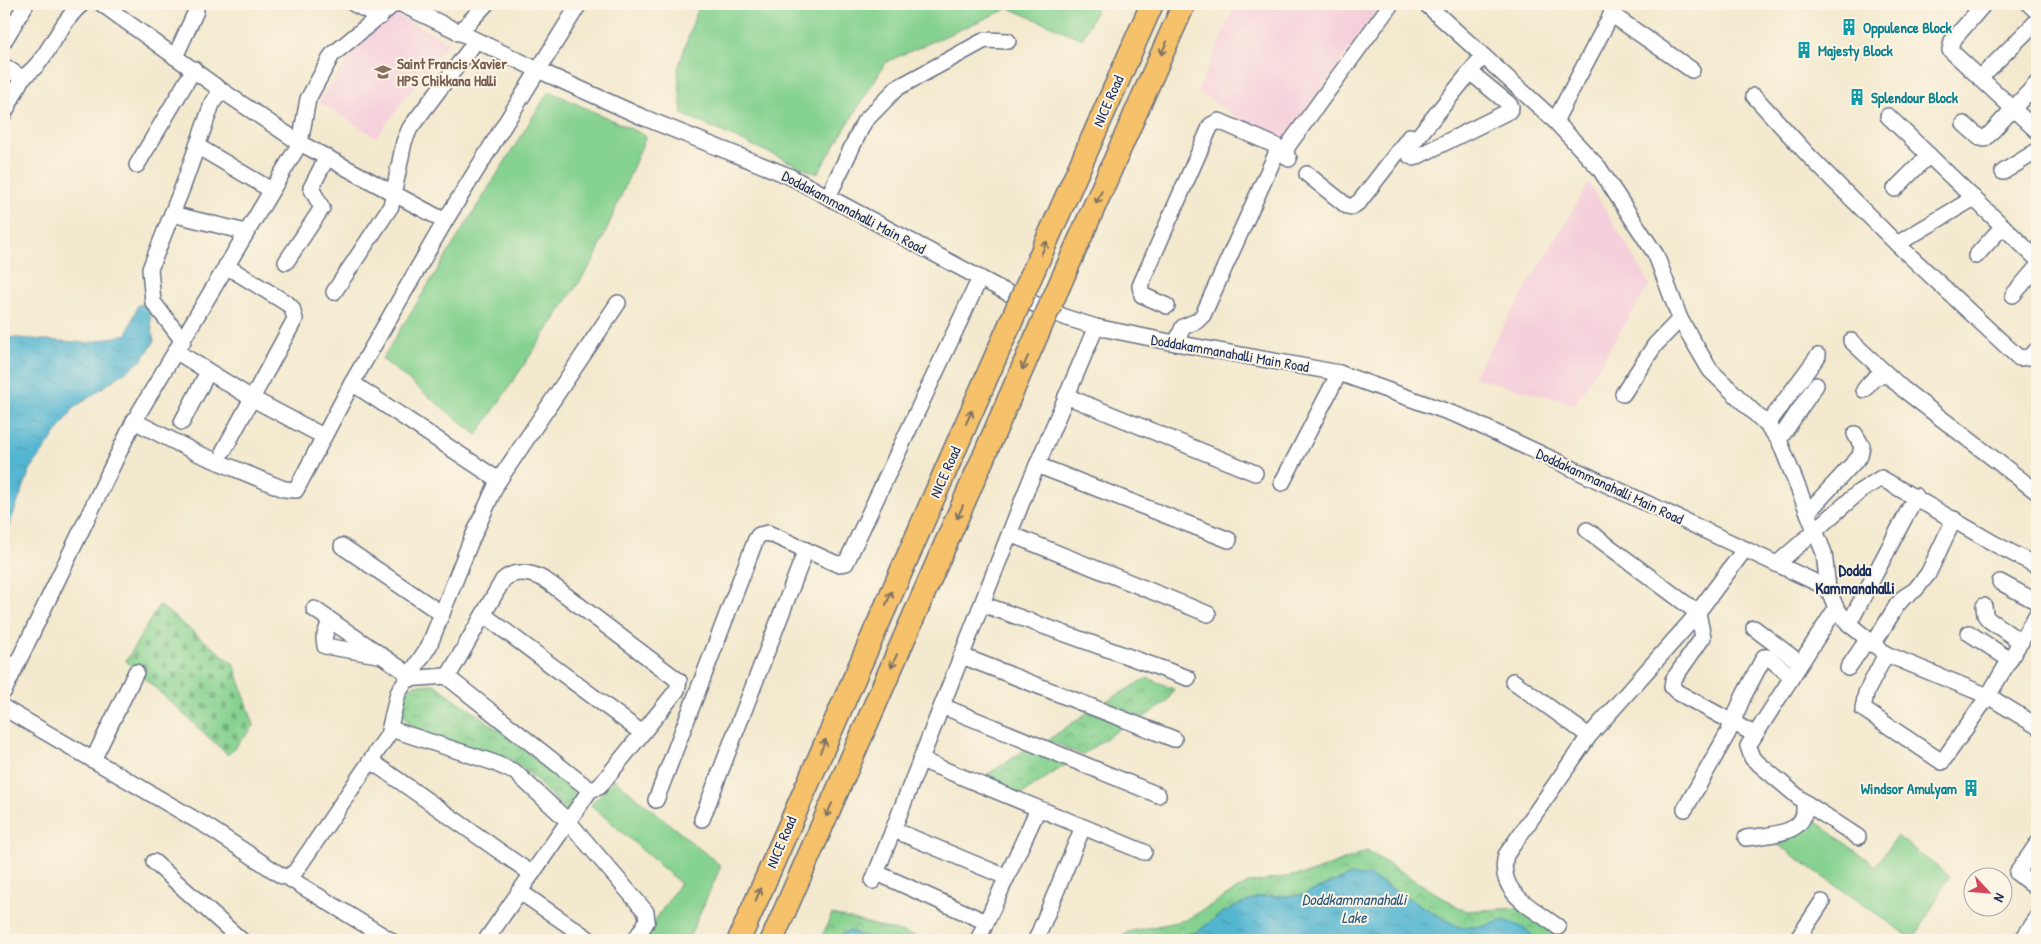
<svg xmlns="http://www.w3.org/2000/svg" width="2041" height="944" font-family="'Patrick Hand',sans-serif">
	<defs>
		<pattern id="cemetery-stones" width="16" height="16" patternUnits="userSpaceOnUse" patternTransform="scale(1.25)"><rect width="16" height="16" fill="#86d290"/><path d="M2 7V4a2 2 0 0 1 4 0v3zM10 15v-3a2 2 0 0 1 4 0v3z" fill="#6dab79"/></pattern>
		<pattern id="park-crowns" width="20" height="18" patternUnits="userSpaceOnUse" patternTransform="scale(1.25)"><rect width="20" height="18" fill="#86d290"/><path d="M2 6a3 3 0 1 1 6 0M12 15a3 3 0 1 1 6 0" fill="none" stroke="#6dab79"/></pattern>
		<pattern id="water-ripples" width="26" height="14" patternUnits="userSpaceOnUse" patternTransform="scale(1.25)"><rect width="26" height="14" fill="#53b6d1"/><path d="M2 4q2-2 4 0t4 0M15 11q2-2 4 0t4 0" fill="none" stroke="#4494ad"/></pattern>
	</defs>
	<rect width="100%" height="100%" fill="#fcf5e5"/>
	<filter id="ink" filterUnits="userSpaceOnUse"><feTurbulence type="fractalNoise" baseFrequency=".02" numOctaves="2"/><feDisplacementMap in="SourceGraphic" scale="10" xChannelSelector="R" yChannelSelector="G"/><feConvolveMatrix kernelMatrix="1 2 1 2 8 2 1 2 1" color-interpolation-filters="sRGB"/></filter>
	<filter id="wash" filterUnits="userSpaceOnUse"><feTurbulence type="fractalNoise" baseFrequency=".0096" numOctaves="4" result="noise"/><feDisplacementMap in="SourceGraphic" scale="20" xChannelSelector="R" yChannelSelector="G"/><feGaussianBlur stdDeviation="1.12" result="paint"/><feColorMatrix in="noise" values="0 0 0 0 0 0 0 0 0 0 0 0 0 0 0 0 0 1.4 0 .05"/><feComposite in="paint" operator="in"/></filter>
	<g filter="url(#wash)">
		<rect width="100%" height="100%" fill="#f3e9ce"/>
		<g fill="#f5cfdb">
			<polygon points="1235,4 1381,4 1281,147 1198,91"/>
			<polygon points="396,15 449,42 376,137 319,102 365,35"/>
			<polygon points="1589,183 1650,284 1575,404 1473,377"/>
		</g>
		<g fill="#86d290" stroke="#508077">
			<polygon points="699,4 1099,4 1082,39 1009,8 886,62 817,174 682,114 678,69"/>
			<polygon points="549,91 646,136 594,260 477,435 382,359"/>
			<polygon points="614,779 721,866 688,940 642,940 680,883 591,805"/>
			<polygon points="1815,821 1876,866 1897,836 1949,876 1914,940 1777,844"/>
		</g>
		<polygon fill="url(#cemetery-stones)" stroke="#508077" points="159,605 234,664 254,726 228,755 126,661"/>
		<g fill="url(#park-crowns)" stroke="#508077">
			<polygon points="1148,678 1174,689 1167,702 1143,718 1106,701"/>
			<polygon points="434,684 513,740 578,796 567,812 534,778 512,760 414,732 400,708 401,696 414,685"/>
			<polygon points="1090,711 1125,725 1082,755 1048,740"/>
			<polygon points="1029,747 1068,763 1021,795 982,778"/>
			<polygon points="1367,851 1465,911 1519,908 1568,938 1568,940 1535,940 1535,937 1504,920 1482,927 1459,927 1413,903 1351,875 1303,895 1258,897 1224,912 1197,932 1160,940 1116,940 1128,932 1186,920 1248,883 1311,873"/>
			<polygon points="832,914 930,940 879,940 849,931 841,934 837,940 820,940"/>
		</g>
		<g fill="url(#water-ripples)" stroke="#377298">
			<polygon points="148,303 154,342 142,360 74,408 30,470 4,539 4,337 88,343 127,334 138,305"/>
			<polygon points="1351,875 1370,876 1458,927 1482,927 1504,920 1522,927 1535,937 1535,940 1160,940 1197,932 1224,912 1258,897 1303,895"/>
			<polygon points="849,931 879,940 837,940 841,934"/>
		</g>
	</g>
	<g filter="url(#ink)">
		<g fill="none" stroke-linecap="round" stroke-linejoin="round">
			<g stroke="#677085" stroke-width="18">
				<g id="minor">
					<polyline points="102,4 221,90 212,104 183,186 150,269 153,302 183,341"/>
					<polyline points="354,4 380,17"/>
					<polyline points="401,4 538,70 640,116 789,176 1006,292 1067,318 1096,327 1170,342 1339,373 1462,417 1828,588"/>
					<polyline points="1426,4 1555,121 1599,168 1656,255 1680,319 1710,370 1767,425 1779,440 1824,553 1828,588 1836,608 1849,624 1886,654 1988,696 2037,726"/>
					<polyline points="1984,4 1952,41 1950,50 2037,131"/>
					<polyline points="2029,4 2037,12"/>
					<polyline points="1611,14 1692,70"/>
					<polyline points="459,33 486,4"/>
					<polyline points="4,41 26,4"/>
					<polyline points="175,57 196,11"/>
					<path d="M4 66 22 78C49 61 57 24 82 4"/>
					<polyline points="1470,72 1509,104 1511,107 1509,111 1414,158 1410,156 1408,149 1483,56"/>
					<polyline points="1981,77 2037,21"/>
					<polyline points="221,90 300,143 445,221"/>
					<polyline points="1754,96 1810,157 1897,244 1974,198"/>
					<polyline points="4,114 22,78"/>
					<polyline points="1888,116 2037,259"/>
					<polyline points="1555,121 1617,4"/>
					<polyline points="1964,124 1980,138 1985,139 2037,83"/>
					<polyline points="197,146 271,190"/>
					<polyline points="1289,159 1286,156 1287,147 1391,4"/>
					<polyline points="137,165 194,69"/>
					<polyline points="2003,172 2037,151"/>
					<polyline points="1307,174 1347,206 1352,207 1360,201 1410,136"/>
					<polyline points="1895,189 1929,155"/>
					<polyline points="828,197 864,122 897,88 985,40 1008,41"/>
					<polyline points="172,214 246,232"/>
					<polyline points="1897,244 2019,358 2029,357 2037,350"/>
					<polyline points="1976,256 2003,226"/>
					<polyline points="286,262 322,208 311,188 327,157"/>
					<polyline points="334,292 391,206 404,142 410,128 476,41"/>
					<polyline points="2013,295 2037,267"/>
					<polyline points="1167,306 1142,295 1140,286 1211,125 1219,121 1272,144 1276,146 1276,154 1203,315 1197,321 1183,327 1176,343"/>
					<polyline points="1851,341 1903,389 2037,492"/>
					<polyline points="177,352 253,399 323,436"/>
					<path d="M1864 390C1872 380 1875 374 1889 376"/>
					<polyline points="1623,394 1655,345 1680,319"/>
					<polyline points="1066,396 1255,473"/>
					<polyline points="134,421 197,453 284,489 296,490 352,383 445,221 579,4"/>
					<polyline points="182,422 208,372"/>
					<polyline points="1767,425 1818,356"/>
					<polyline points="1779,440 1816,385"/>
					<polyline points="224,450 295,319 292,308 288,304 226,266"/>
					<polyline points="1037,465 1229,540"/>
					<polyline points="497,483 618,303"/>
					<polyline points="1282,483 1339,373"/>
					<polyline points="1808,512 1860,456 1862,446 1855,434"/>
					<polyline points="1587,530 1698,613 1703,637 1673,680 1672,687 1677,692 1754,734"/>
					<polyline points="1010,534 1208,614"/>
					<polyline points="342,546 442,614"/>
					<polyline points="1777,564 1859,492 1881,478 1995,544 2037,566"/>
					<polyline points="2000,582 2037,602"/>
					<polyline points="982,604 1188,678"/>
					<polyline points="1984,606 1985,615 1989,620 2021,642"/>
					<polyline points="314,609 410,675"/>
					<polyline points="484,615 642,733"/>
					<polyline points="330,620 324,638 325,646 378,655"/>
					<polyline points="1849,624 1916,496"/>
					<polyline points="1754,628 1800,663"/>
					<polyline points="1969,633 2010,660"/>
					<polyline points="1873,645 1897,605 1904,597 1915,590 1928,574 1954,519"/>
					<polyline points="1886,654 1866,693 1863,709 1942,762 1988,696 2037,614"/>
					<polyline points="962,656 1174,739"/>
					<polyline points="1848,668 1867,640"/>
					<polyline points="446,676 590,790"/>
					<path d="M406 679 446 676 450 673 503 580C517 567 537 574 551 584L679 681 677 690 599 787 590 790 486 940"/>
					<polyline points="1513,681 1589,736"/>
					<polyline points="4,691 134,421 300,143 308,99 332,55 394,4"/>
					<polyline points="942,706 1158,795"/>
					<polyline points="4,708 208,827 282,876 287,877 295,872 388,735 398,693 429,646 470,543 497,483 494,477 352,383"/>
					<polyline points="391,729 492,762 515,772 568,821 646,912 647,921 635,940"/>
					<polyline points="93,760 136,672"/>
					<polyline points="921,760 1144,852"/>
					<polyline points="371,761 532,874"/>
					<polyline points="656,800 756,539 759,535 768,533 837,564 846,563 980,278"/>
					<polyline points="1803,801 1858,837"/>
					<polyline points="1685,809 1728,733 1743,697 1764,657 1768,657 1791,676"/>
					<polyline points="702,819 806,550"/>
					<polyline points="894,830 1006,877"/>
					<path d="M1746 838C1768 835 1812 835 1803 801L1752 758 1748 746 1836 608"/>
					<polyline points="2037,844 2017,873 2037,889"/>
					<polyline points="154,862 241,940"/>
					<polyline points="877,873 986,922"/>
					<polyline points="287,877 390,940"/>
					<polyline points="873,881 1029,484 1096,327"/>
					<polyline points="519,891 590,940"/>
					<path d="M1558 927C1532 907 1496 893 1506 855L1589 736 1692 620 1745 549"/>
					<polyline points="978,940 1038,809"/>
					<polyline points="1036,940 1083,827"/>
					<polyline points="1797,940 1822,902"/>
					<polyline points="2022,940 2037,918"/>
				</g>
			</g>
			<g stroke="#677085" stroke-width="25">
				<g id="highway">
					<polyline points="1024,292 1152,4"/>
					<polyline points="1051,304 1184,4"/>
					<polyline points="739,940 1018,306"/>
					<polyline points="772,940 1044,319"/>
				</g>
			</g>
			<use href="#minor" stroke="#fff" stroke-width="15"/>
			<use href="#highway" stroke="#f5c16b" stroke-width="22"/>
			<g stroke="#677085" stroke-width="25" stroke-linecap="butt">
				<g id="highway-bridge">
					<polyline points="1018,306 1024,292"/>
					<polyline points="1044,319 1051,304"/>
				</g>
			</g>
			<use href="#highway-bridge" stroke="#f5c16b" stroke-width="22"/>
		</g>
		<defs><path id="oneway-shaft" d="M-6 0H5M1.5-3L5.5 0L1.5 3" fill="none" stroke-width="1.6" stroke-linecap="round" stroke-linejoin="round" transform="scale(1.25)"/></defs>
		<g stroke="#7d7164">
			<use href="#oneway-shaft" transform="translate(1164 48) rotate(114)"/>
			<use href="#oneway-shaft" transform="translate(1099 197) rotate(114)"/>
			<use href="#oneway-shaft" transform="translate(1044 248) rotate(-66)"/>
			<use href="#oneway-shaft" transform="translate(1025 363) rotate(114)"/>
			<use href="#oneway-shaft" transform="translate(969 417) rotate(-66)"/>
			<use href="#oneway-shaft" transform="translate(960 512) rotate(114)"/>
			<use href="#oneway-shaft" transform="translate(889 598) rotate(-66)"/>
			<use href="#oneway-shaft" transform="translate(894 661) rotate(114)"/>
			<use href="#oneway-shaft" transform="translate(823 746) rotate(-66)"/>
			<use href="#oneway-shaft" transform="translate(829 810) rotate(114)"/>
			<use href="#oneway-shaft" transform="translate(758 895) rotate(-67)"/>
		</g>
	</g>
	<defs>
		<g id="building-bare" transform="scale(1.35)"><path d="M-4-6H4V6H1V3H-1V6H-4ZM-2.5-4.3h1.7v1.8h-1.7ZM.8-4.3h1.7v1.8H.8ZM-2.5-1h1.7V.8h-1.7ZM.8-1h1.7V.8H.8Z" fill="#0f9aa8" stroke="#fcf5e5" stroke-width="2.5" paint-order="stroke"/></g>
		<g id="school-bare" transform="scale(1.35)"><path d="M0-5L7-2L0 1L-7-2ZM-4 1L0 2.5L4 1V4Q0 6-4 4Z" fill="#8d6e63" stroke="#fcf5e5" stroke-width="2.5" paint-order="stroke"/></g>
	</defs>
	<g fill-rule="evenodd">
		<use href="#building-bare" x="1849" y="27"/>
		<use href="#building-bare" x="1804" y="50"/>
		<use href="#school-bare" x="383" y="72"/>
		<use href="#building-bare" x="1857" y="97"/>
		<use href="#building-bare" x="1971" y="788"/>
	</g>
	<g text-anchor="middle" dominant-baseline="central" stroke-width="4" stroke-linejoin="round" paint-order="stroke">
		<g font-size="15" font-weight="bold" fill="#0d838f" stroke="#fcf5e5" text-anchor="start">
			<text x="1863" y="27">Oppulence Block</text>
			<text x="1818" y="50">Majesty Block</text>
			<text x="1871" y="97">Splendour Block</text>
			<text x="1957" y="788" text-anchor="end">Windsor Amulyam</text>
		</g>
		<g font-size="15" font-weight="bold" fill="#785e54" stroke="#fcf5e5" text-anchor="start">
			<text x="397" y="63">Saint Francis Xavier<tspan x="397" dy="17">HPS Chikkana Halli</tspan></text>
		</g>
		<g font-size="15" fill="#1b2f5e" stroke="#fcf5e5">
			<text transform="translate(1108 101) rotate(-66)">NICE Road</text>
			<text transform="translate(854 212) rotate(28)">Doddakammanahalli Main Road</text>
			<text transform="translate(1230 353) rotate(10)">Doddakammanahalli Main Road</text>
			<text transform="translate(945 472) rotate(-66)">NICE Road</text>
			<text transform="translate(1610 486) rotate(25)">Doddakammanahalli Main Road</text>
			<text transform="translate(781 842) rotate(-67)">NICE Road</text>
		</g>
		<g font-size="16" font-weight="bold" fill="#1b2f5e" stroke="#fcf5e5">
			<text x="1855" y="570">Dodda<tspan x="1855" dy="18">Kammanahalli</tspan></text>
		</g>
		<g font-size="16" font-style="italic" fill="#2c5880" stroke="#fcf5e5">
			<text x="1354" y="899">Doddkammanahalli<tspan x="1354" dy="18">Lake</tspan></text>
		</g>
	</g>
	<rect width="2041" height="944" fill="none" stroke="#fcf5e5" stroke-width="20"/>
	<g transform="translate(1988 892) rotate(116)"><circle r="24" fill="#fcf5e5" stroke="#a2a6af"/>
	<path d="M0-4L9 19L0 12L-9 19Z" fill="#d1495b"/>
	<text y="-8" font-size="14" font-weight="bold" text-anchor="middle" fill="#1b2f5e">N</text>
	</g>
</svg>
